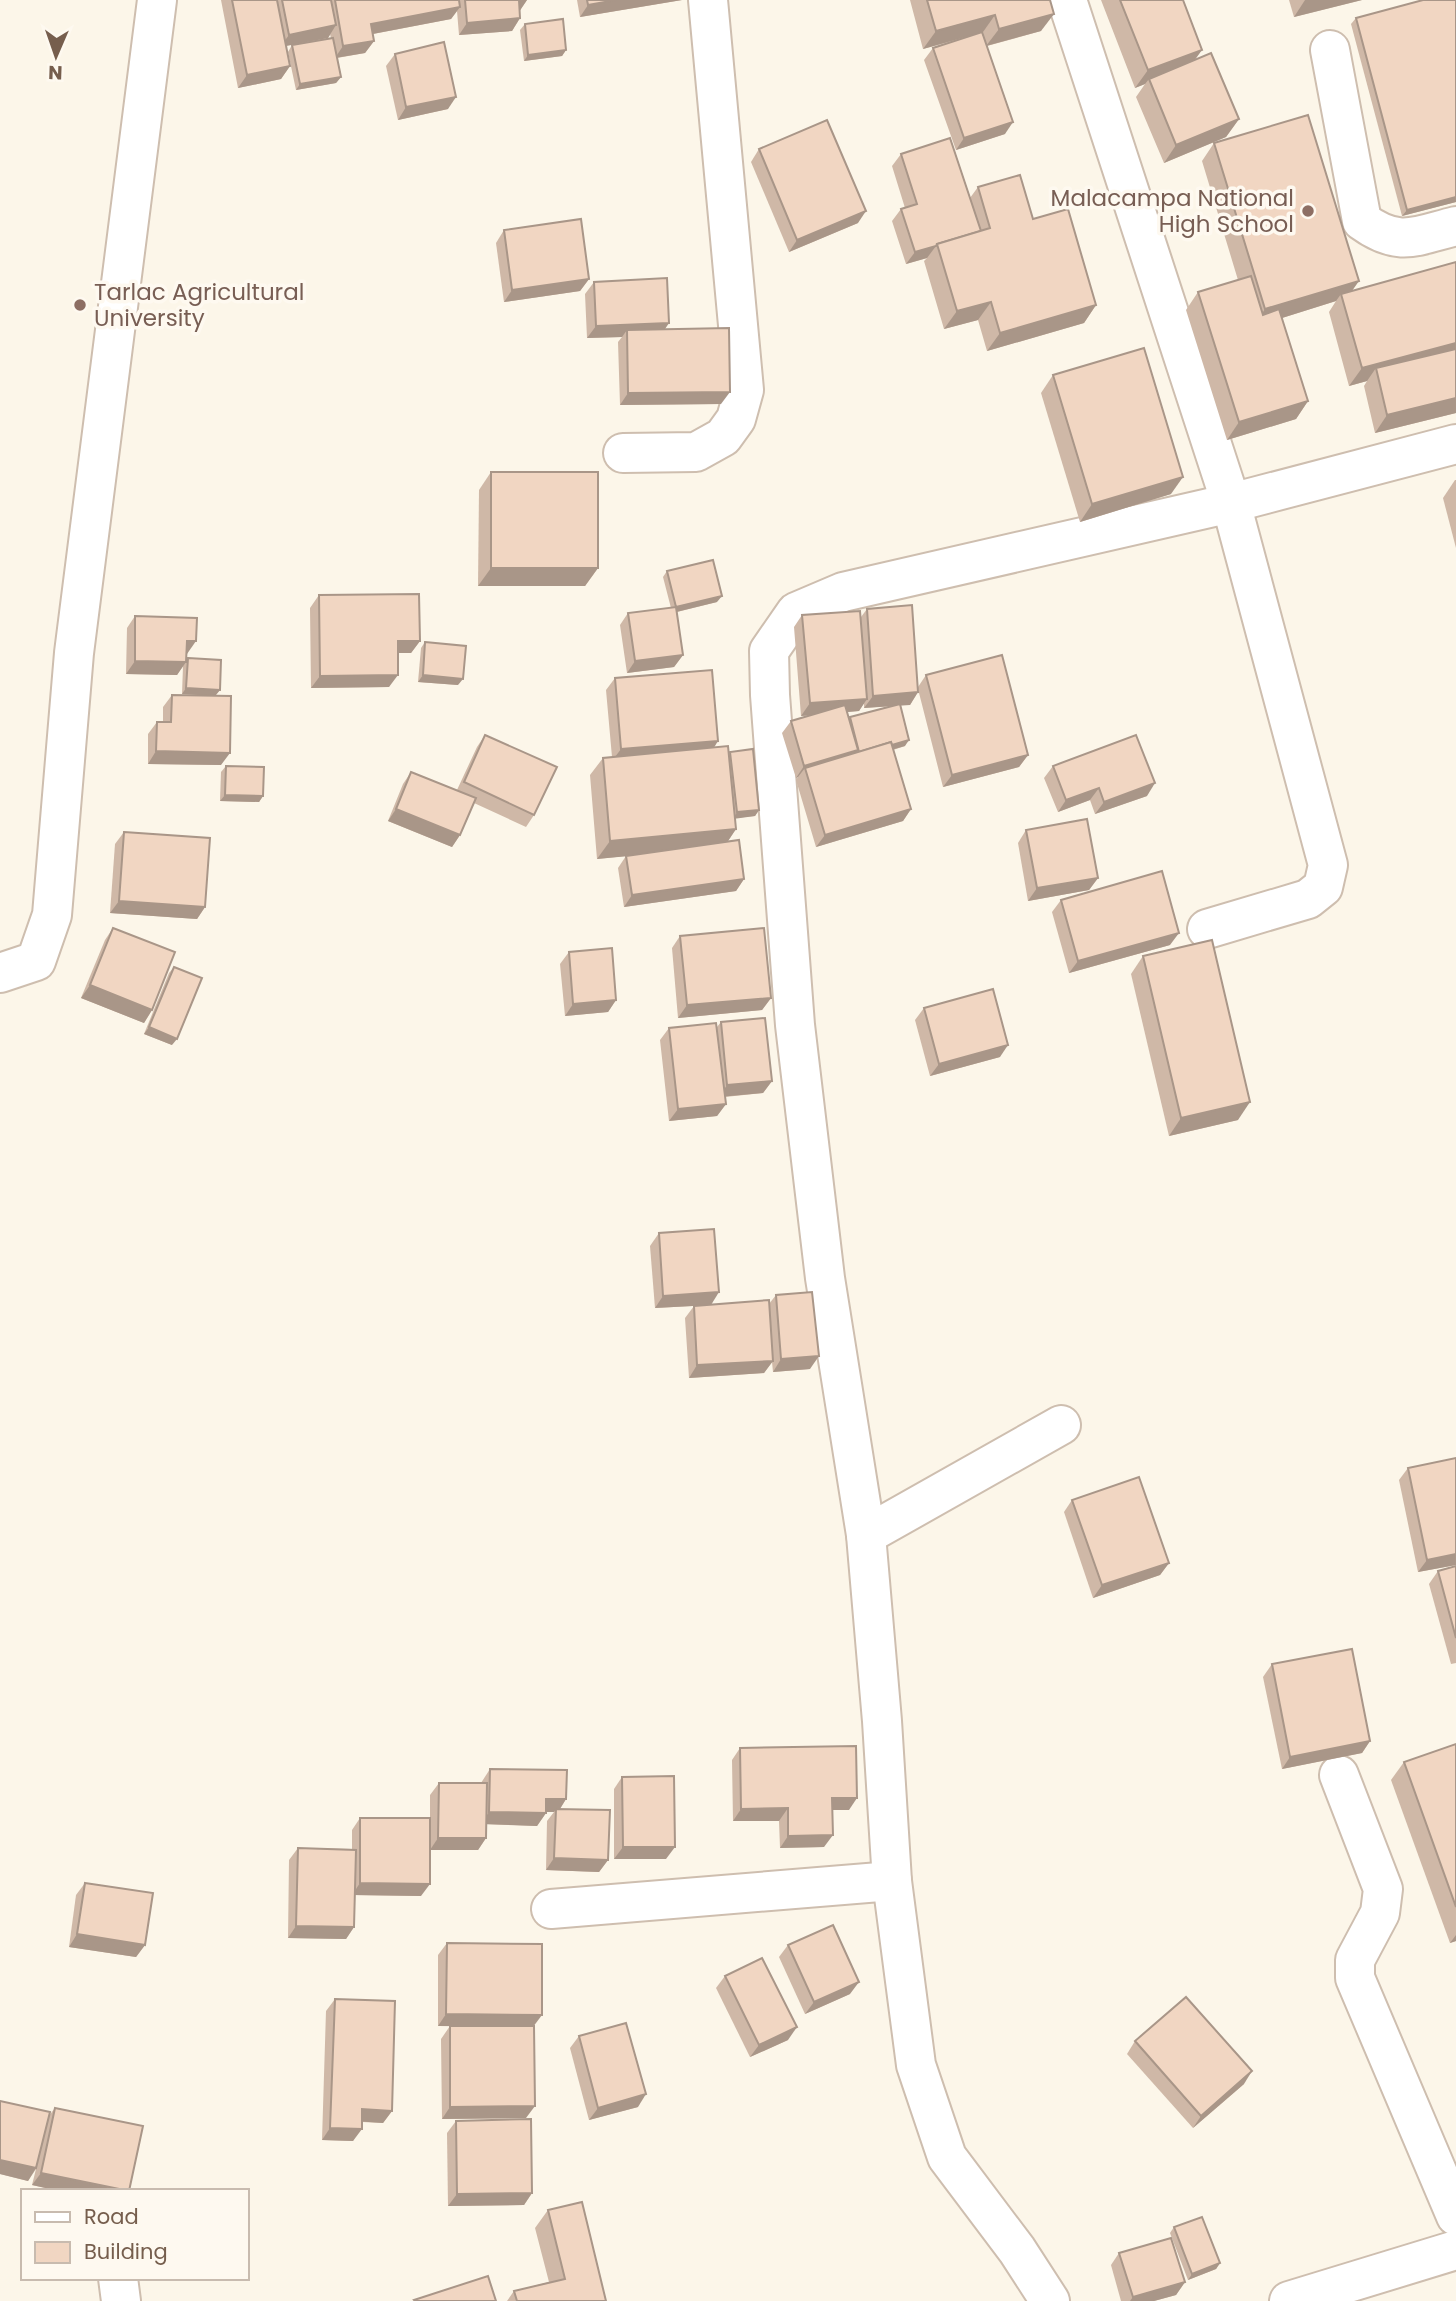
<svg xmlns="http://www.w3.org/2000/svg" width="1456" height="2301" font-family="Poppins,sans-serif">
	<rect width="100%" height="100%" fill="#fcf6e9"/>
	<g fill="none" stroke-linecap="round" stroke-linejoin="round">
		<g stroke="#cebeaf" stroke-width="42">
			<g id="minor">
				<polyline points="1067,0 1231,503 1328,865 1323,887 1308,899 1207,929"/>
				<path d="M1330 50 1362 221C1399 248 1416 236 1456 226"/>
				<polyline points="623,453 696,452 723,437 736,419 744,390 708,0"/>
				<polyline points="0,973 36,961 52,915 74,653 157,0"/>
				<polyline points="866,1535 1061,1425"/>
				<polyline points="1339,1775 1383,1889 1380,1913 1355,1960 1355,1978 1456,2216"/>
				<polyline points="551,1909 892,1881"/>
				<polyline points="118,2278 121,2301"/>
				<polyline points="1050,2301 1017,2250 947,2157 916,2065 892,1881 882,1721 866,1535 825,1278 795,1025 770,695 769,651 796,612 843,592 1231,503 1456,444"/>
				<polyline points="1289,2301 1456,2250"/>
			</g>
		</g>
		<use href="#minor" stroke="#fff" stroke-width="38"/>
	</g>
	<g fill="#cfb8a7" fill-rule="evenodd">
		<polygon points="221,0 527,0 520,10 520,18 512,31 459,35 457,11 451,19 373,34 374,41 365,53 337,58 341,77 336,83 296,90 288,52 292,45 331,38 330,34 328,38 286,46 290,66 281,79 238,88"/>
		<polygon points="577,0 682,0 580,17"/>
		<polygon points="910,0 1050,0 1041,31 987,46 1005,134 956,150 924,60 933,48 964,38 923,49"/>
		<polygon points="1101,0 1183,0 1195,60 1239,119 1226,137 1164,163 1136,97 1145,84 1135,88"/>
		<polygon points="1289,0 1362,0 1294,17"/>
		<polygon points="1456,0 1456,202 1402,216 1351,24 1356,18"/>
		<polygon points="525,24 566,50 562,56 524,61 520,30"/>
		<polygon points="395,54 448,109 398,120 386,66"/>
		<polygon points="1214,143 1352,291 1456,413 1375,433 1364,386 1367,381 1349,386 1329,312 1336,301 1282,318 1308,401 1296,419 1227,440 1186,310 1198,292 1238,280 1202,161"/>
		<polygon points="759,149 858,223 789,252 751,162"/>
		<polygon points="901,154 970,198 978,187 1033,219 1096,305 1084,323 987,351 978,320 944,329 924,261 927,258 906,264 892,221 901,209 905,208 892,166"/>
		<polygon points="504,230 589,279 580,291 504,302 496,243"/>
		<polygon points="594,282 665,329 721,404 620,405 618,342 622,337 587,338 585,294"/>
		<polygon points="1053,375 1171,494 1080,522 1041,393"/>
		<polygon points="491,472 598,568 585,586 478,586 479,490"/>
		<polygon points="1455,480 1456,480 1456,548 1443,498"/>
		<polygon points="667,571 717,602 677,612 683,655 674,667 627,673 620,625 628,613 671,608 663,577"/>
		<polygon points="319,595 420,641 411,653 398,653 389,687 311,688 310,608"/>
		<path d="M867 609 918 687 926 675 1028 755 1019 767 943 787 918 689V692L910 705H900L905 746 893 750 911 809 903 821 816 847 796 780 798 777 796 778 782 733 791 721 813 715 801 716 794 627 802 615 861 617ZM864 703V708L890 706 850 717 849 718 847 712 859 711Z"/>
		<polygon points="135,616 187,654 186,653 186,661 188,658 220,690 215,696 182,694 183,666 177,675 126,674 127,628"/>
		<polygon points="425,642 458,685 418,682 421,648"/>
		<polygon points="615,678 714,747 729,753 759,810 755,816 735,818 736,829 728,841 744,879 736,891 624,907 618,868 626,856 597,859 590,775 603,758 612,757 606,690"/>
		<polygon points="172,695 221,765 148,764 148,734 157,722 163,722 163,707"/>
		<polygon points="485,735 534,815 526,827 474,803 460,835 452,847 388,821 403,784 411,772 457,790 477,747"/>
		<polygon points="226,766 263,796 259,802 220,801 221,772"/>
		<polygon points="1053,766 1147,796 1095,814 1090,800 1058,812 1044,778"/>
		<polygon points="1026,830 1098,878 1089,890 1028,901 1018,843"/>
		<polygon points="124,832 205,907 197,919 110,913 115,844"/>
		<polygon points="1061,900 1170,945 1069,973 1052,912"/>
		<polygon points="113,928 152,1010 144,1023 81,998 105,940"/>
		<polygon points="680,936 771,998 762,1010 678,1018 672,948"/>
		<polygon points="569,952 616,1000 608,1012 565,1016 560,964"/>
		<polygon points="1143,956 1238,1120 1169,1136 1131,974"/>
		<polygon points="174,967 172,1045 144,1034 169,973"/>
		<polygon points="924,1008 1000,1057 930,1076 915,1020"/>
		<polygon points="721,1022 772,1081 763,1093 725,1097 726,1104 717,1116 669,1121 660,1040 669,1028 717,1027"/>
		<polygon points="659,1233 711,1305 655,1308 650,1246"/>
		<polygon points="776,1295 810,1369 773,1372 772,1362 764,1373 689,1378 685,1318 694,1306 769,1304"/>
		<polygon points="1408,1468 1456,1565 1418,1572 1399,1480"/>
		<polygon points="1072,1500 1169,1563 1160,1575 1093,1598 1064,1512"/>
		<polygon points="1456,1566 1456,1663 1451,1664 1429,1584 1438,1571"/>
		<polygon points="1272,1664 1370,1741 1362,1753 1282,1769 1263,1677"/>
		<polygon points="1456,1744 1456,1941 1450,1943 1391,1780 1404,1762"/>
		<polygon points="740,1748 849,1810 832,1810 824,1847 780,1848 779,1821 733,1821 732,1760"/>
		<polygon points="490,1769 566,1799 560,1809 608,1860 599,1872 546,1870 547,1821 554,1812 546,1812 546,1813 537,1826 486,1824 486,1838 478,1850 430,1850 430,1795 439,1783 481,1783"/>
		<polygon points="622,1777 666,1859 614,1859 614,1789"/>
		<polygon points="360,1818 421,1896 355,1895 354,1927 346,1939 288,1938 289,1860 298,1848 352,1849 352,1830"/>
		<polygon points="85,1883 145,1945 136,1957 69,1947 76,1895"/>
		<polygon points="447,1943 534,2026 526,2118 442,2119 441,2039 450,2026 463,2026 438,2026 438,1955"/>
		<polygon points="788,1945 850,1994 805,2014 779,1957"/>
		<polygon points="725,1976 788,2040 750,2057 716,1988"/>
		<polygon points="335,1999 392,2111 383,2123 362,2122 353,2141 322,2140 326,2011"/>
		<polygon points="579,2036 638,2107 589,2120 570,2048"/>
		<polygon points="1135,2041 1244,2084 1193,2128 1127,2054"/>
		<polygon points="0,2101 48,2117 55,2108 129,2191 59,2191 32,2185 36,2169 28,2181 0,2174"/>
		<polygon points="456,2121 532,2193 524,2205 448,2206 447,2133"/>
		<polygon points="548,2210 606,2301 507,2301 514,2291 549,2282 535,2228"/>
		<polygon points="1174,2227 1220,2263 1216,2269 1188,2280 1170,2233"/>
		<polygon points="1119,2253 1185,2282 1176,2295 1154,2301 1121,2301 1111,2265"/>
	</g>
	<g fill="#a99688">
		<polygon points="519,0 527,0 519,12"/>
		<polygon points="616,0 682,0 580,17 588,5"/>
		<polygon points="1305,0 1362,0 1294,17"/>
		<polygon points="460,7 451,19 362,36 371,24"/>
		<polygon points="1054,14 1041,31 986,46 999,29"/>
		<polygon points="995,15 983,32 923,49 936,31"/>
		<polygon points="520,18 512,31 459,35 467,23"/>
		<polygon points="336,25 328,38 280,47 289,35"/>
		<polygon points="374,41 365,53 335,58 343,46"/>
		<polygon points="566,50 562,56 524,61 528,55"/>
		<polygon points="1202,50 1189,68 1149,79 1145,84 1135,88 1148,70"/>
		<polygon points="290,66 281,79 238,88 247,75"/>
		<polygon points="341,77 336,83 296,90 300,84"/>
		<polygon points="456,97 448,109 398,120 406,107"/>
		<polygon points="1239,119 1226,137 1164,163 1176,145"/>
		<polygon points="1013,122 1005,134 956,150 964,138"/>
		<polygon points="1456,197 1456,202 1402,216 1407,210"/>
		<polygon points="866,211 858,223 789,252 797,240"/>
		<polygon points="936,246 927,258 906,264 915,252"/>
		<polygon points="589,279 580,291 504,302 512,290"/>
		<polygon points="1359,281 1347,298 1341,294 1336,301 1253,327 1265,309"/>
		<polygon points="991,302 978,320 944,329 957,311"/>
		<polygon points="1096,305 1084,323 987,351 1000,333"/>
		<polygon points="669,323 661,335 627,330 622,337 587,338 596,326"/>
		<polygon points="1456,343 1456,357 1376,368 1367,381 1349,386 1362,368"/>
		<polygon points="730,392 721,404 620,405 628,393"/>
		<polygon points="1456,398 1456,413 1375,433 1387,415"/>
		<polygon points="1308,401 1296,419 1227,440 1239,422"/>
		<polygon points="1183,477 1171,494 1080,522 1092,504"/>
		<polygon points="491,568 598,568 585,586 478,586"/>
		<polygon points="722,596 717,602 672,613 676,607"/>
		<polygon points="187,641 196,641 187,654 178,653"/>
		<polygon points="398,641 420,641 411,653 389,653"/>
		<polygon points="683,655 674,667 627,673 635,661"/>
		<polygon points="135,661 186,662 177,675 126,674"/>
		<polygon points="398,675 389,687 311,688 320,676"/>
		<polygon points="423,675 463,679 458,685 418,682"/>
		<polygon points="186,688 220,690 215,696 182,694"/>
		<polygon points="918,692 910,705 864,708 873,696"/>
		<polygon points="867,699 859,711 801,716 810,703"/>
		<polygon points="909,740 905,746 856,760 860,753"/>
		<polygon points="718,741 710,754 612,761 621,749"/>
		<polygon points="858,750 850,762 805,768 798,777 796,778 804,766"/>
		<polygon points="156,751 230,753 221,765 148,764"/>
		<polygon points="1028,755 1019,767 943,787 952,775"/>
		<polygon points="1155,783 1147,796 1095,814 1104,802"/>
		<polygon points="1099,788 1090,800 1058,812 1066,800"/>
		<polygon points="225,795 263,796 259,802 220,801"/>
		<polygon points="396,809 460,835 452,847 388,821"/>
		<polygon points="911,809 903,821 816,847 825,835"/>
		<polygon points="759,810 755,816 733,819 737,812"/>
		<polygon points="736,829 724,847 597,859 610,841"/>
		<polygon points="1098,878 1089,890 1028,901 1037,888"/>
		<polygon points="744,879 736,891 624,907 632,895"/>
		<polygon points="119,901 205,907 197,919 110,913"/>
		<polygon points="1179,933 1170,945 1069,973 1078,961"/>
		<polygon points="90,985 152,1010 144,1023 81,998"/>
		<polygon points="771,998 762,1010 678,1018 687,1005"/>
		<polygon points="616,1000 608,1012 565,1016 573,1004"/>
		<polygon points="149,1027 177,1039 172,1045 144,1034"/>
		<polygon points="1008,1045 1000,1057 930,1076 939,1064"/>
		<polygon points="772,1081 763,1093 719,1097 727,1085"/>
		<polygon points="1250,1102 1238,1120 1169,1136 1181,1118"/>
		<polygon points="726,1104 717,1116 669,1121 678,1109"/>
		<polygon points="719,1292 711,1305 655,1308 663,1296"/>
		<polygon points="819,1356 810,1369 773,1372 781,1359"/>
		<polygon points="773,1361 764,1373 689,1378 697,1365"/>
		<polygon points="1456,1554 1456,1565 1418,1572 1427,1560"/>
		<polygon points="1169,1563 1160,1575 1093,1598 1102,1585"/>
		<polygon points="1370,1741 1362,1753 1282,1769 1290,1757"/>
		<polygon points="832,1798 857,1798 849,1810 823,1810"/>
		<polygon points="546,1799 566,1799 558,1812 556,1809 554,1812 538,1812"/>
		<polygon points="788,1808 779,1821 733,1821 741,1809"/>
		<polygon points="489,1812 546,1813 537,1826 481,1824"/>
		<polygon points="833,1835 824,1847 780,1848 788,1836"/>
		<polygon points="438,1838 486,1838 478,1850 430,1850"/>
		<polygon points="623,1847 675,1847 666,1859 614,1859"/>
		<polygon points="554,1858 608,1860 599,1872 546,1870"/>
		<polygon points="360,1883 430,1884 421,1896 352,1895"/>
		<polygon points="296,1926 354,1927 346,1939 288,1938"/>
		<polygon points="77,1934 145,1945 136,1957 69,1947"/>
		<polygon points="1456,1935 1456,1941 1450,1943"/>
		<polygon points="859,1982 850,1994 805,2014 814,2002"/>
		<polygon points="446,2014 542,2015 533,2027 438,2026"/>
		<polygon points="797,2027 788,2040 750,2057 759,2045"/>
		<polygon points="1252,2071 1244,2084 1193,2128 1201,2116"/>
		<polygon points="646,2094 638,2107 589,2120 598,2108"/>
		<polygon points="535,2106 526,2118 442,2119 450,2107"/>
		<polygon points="362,2109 392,2111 383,2123 354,2121"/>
		<polygon points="330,2128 362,2129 353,2141 322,2140"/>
		<polygon points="0,2160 36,2168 28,2181 0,2174"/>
		<polygon points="41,2173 125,2191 59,2191 32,2185"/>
		<polygon points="532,2193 524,2205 448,2206 457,2194"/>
		<polygon points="1220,2263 1216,2269 1188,2280 1192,2274"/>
		<polygon points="1185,2282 1176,2295 1154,2301 1130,2301 1133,2297"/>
	</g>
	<g fill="#f1d6c2" stroke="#a99688" stroke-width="2">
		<polygon points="232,0 277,0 290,66 247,75"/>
		<polygon points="282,0 331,0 336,25 289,35"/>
		<polygon points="335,0 459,0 460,7 371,24 374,41 343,46"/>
		<polygon points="465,0 519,0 520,18 467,23"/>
		<polygon points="587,0 616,0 588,5"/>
		<polygon points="927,0 1050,0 1054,14 999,29 995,15 936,31"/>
		<polygon points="1120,0 1183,0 1202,50 1148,70"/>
		<polygon points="1423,0 1456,0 1456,197 1407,210 1356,18"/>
		<polygon points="563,19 566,50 528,55 525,24"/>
		<polygon points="982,32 1013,122 964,138 933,48"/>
		<polygon points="333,38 341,77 300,84 292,45"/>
		<polygon points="444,42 456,97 406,107 395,54"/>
		<polygon points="1211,53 1239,119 1176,145 1149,79"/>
		<polygon points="1308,115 1359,281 1265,309 1214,143"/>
		<polygon points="827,120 866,211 797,240 759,149"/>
		<polygon points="950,138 981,231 937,244 936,246 915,252 901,209 917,204 901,154"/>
		<polygon points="1020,175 1033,219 1068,209 1096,305 1000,333 991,302 957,311 937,244 990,228 978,187"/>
		<polygon points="581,219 589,279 512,290 504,230"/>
		<polygon points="1456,262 1456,343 1362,368 1341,294"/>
		<polygon points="1251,276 1263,315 1279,309 1308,401 1239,422 1198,292"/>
		<polygon points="667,278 669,323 596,326 594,282"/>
		<polygon points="729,328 730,392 628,393 627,330"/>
		<polygon points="1144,348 1183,477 1092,504 1053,375"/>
		<polygon points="1456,349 1456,398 1387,415 1376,368"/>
		<rect x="491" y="472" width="107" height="96"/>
		<polygon points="713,560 722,596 676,607 667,571"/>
		<polygon points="419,594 420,641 398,641 398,675 320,676 319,595"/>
		<polygon points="912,605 918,692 873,696 867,609"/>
		<polygon points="676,607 683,655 635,661 628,613"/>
		<polygon points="860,611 867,699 810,703 802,615"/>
		<polygon points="135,616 197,618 196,641 187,641 186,662 135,661"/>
		<polygon points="425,642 466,646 463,679 423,675"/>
		<polygon points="1002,655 1028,755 952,775 926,675"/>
		<polygon points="188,658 221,660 220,690 186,688"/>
		<polygon points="712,670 718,741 621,749 615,678"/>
		<polygon points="172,695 231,696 230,753 156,751 157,722 171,722"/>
		<polygon points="900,704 909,740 892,745 891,742 859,752 850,717"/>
		<polygon points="845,705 858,750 804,766 791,721"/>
		<polygon points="485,735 557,767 534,815 464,782"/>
		<polygon points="1136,735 1155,783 1104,802 1099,788 1066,800 1053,766"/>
		<polygon points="891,742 911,809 825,835 805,768"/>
		<polygon points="728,746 736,829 610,841 603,758"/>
		<polygon points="753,749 759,810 737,812 730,752"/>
		<polygon points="226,766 264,767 263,796 225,795"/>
		<polygon points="411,772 476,798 460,835 396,809"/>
		<polygon points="1087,819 1098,878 1037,888 1026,830"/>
		<polygon points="124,832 210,838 205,907 119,901"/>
		<polygon points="739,840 744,879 632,895 626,856"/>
		<polygon points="1162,871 1179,933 1078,961 1061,900"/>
		<polygon points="113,928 175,952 152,1010 90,985"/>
		<polygon points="764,928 771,998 687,1005 680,936"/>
		<polygon points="1212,940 1250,1102 1181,1118 1143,956"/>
		<polygon points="612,948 616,1000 573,1004 569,952"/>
		<polygon points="174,967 202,978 177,1039 149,1027"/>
		<polygon points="993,989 1008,1045 939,1064 924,1008"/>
		<polygon points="765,1018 772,1081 727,1085 721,1022"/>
		<polygon points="716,1023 726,1104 678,1109 669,1028"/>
		<polygon points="714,1229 719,1292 663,1296 659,1233"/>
		<polygon points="812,1292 819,1356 781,1359 776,1295"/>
		<polygon points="769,1300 773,1361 697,1365 694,1306"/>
		<polygon points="1456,1458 1456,1554 1427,1560 1408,1468"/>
		<polygon points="1139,1477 1169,1563 1102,1585 1072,1500"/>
		<polygon points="1456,1566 1456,1638 1438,1571"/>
		<polygon points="1352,1649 1370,1741 1290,1757 1272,1664"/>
		<polygon points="1456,1744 1456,1907 1404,1762"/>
		<polygon points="856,1746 857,1798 832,1798 833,1835 788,1836 788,1808 741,1809 740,1748"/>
		<polygon points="490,1769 567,1770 566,1799 546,1799 546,1813 489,1812"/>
		<polygon points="674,1776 675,1847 623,1847 622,1777"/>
		<polygon points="439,1783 487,1783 486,1838 438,1838"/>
		<polygon points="556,1809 610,1810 608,1860 554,1858"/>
		<polygon points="360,1818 430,1818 430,1884 360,1883"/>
		<polygon points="298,1848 356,1850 354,1927 296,1926"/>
		<polygon points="85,1883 153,1893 145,1945 77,1934"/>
		<polygon points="833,1925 859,1982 814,2002 788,1945"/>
		<polygon points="447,1943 542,1944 542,2015 446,2014"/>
		<polygon points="762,1958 797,2027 759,2045 725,1976"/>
		<polygon points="1186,1997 1252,2071 1201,2116 1135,2041"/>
		<polygon points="335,1999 395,2001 392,2111 362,2109 362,2129 330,2128"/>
		<polygon points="626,2023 646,2094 598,2108 579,2036"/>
		<polygon points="450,2026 534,2026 535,2106 450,2107"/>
		<polygon points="0,2101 50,2112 36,2168 0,2160"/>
		<polygon points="55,2108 143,2126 129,2191 41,2173"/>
		<polygon points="531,2119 532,2193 457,2194 456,2121"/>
		<polygon points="582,2202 606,2301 517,2301 514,2291 565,2279 548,2210"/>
		<polygon points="1202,2217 1220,2263 1192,2274 1174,2227"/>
		<polygon points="1171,2238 1185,2282 1133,2297 1119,2253"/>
		<polygon points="488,2276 496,2301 415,2301 414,2300"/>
	</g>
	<g fill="#8d6e63" stroke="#fef9f0" stroke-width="2.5">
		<circle cx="1308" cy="211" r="7"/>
		<circle cx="80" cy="305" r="7"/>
	</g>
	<g text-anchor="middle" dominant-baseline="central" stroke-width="7" stroke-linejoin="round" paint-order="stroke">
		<g font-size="23" fill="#785e54" stroke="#fef9f0" text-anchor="end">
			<text x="1294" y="198">Malacampa National<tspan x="1294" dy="26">High School</tspan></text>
			<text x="94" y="292" text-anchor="start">Tarlac Agricultural<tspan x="94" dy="26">University</tspan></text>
		</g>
	</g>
	<rect x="21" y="2189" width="228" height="91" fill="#fef9f0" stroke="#c8bbaf" stroke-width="2"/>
	<rect x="35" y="2212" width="35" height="10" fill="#ffffff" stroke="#c8bbaf" stroke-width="2"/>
	<text x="84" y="2224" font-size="21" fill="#765e4d">Road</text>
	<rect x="35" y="2242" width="35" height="21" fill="#f1d6c2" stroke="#c8bbaf" stroke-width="2"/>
	<text x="84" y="2259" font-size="21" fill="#765e4d">Building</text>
	<g transform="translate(56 56) rotate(182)" stroke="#fef9f0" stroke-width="5" paint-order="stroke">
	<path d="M0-5L12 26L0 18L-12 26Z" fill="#765e4d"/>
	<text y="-10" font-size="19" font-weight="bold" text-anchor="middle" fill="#765e4d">N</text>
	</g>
</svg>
